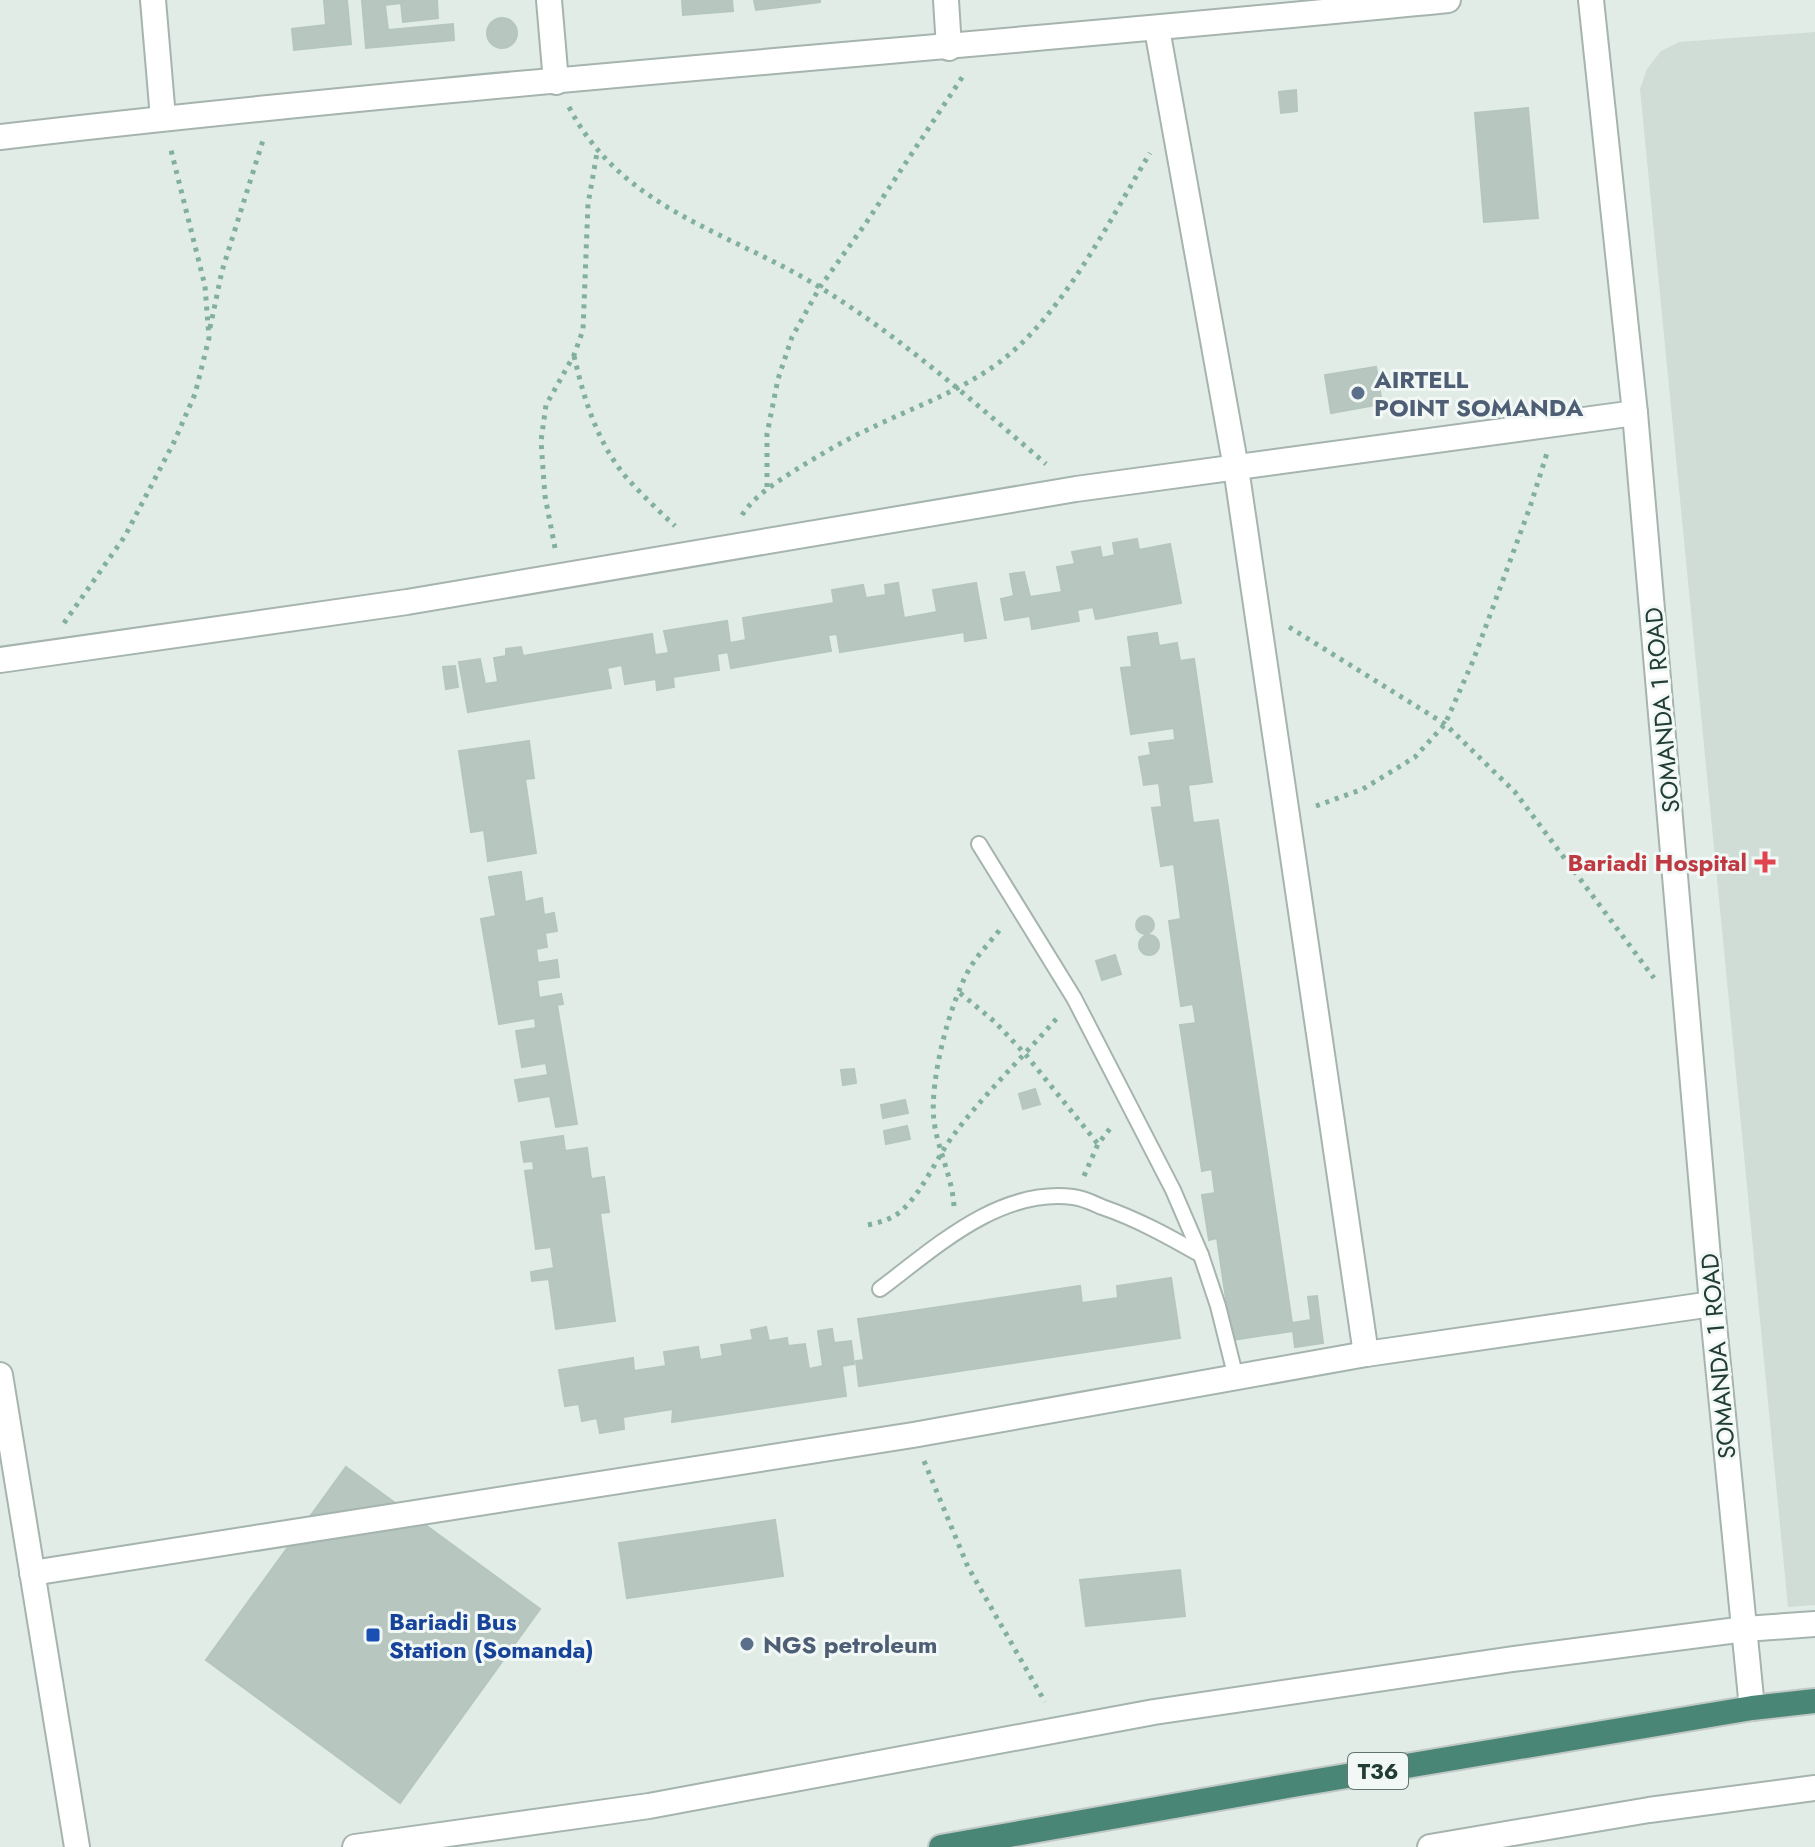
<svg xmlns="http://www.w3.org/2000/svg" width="1815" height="1847" font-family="Jost,sans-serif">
	<rect width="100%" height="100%" fill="#e2ece7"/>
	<polygon fill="#d0dcd6" points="1815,32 1815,1605 1788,1607 1640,89 1647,69 1661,51 1679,42"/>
	<g fill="#b7c7c0" stroke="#b4c6be" stroke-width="2">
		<polygon points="324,0 347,0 351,44 294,50 292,29 326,25"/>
		<polygon points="362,0 437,0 438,18 403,22 401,3 385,5 388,30 453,24 454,40 366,48"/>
		<polygon points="682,0 732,0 733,11 683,15"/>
		<polygon points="754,0 820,0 820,2 756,10"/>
		<circle cx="502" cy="33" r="15"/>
		<polygon points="1296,90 1297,111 1281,113 1279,92"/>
		<polygon points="1528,108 1538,218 1484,222 1475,113"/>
		<polygon points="1376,367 1382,404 1331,413 1325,375"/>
		<polygon points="1137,539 1139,550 1170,544 1181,603 1096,619 1093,607 1077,610 1079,621 1032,629 1030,616 1005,620 1001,599 1014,596 1010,574 1024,572 1030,597 1062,592 1057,567 1075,564 1072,552 1100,547 1102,558 1115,555 1113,543"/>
		<polygon points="898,583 904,618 937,612 933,590 976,583 986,638 965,641 964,632 840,652 837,634 828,635 831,651 731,668 728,652 717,654 719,670 673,677 674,687 657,690 656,679 625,684 622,665 607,668 611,688 468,712 459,662 480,659 485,684 498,682 494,658 506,656 506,649 521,647 523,656 652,634 655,655 669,653 664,631 727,621 730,643 746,640 743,618 834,603 832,590 863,585 866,598 886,595 885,585"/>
		<polygon points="1157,633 1159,646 1177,643 1180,661 1194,659 1212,782 1188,785 1193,823 1218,820 1292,1323 1311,1320 1308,1297 1317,1296 1323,1343 1295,1347 1293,1331 1232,1340 1217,1238 1209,1240 1202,1195 1215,1193 1212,1169 1202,1171 1180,1025 1196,1023 1193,1004 1181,1006 1169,921 1181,919 1174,864 1161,866 1152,808 1162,807 1159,783 1144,785 1139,757 1151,755 1149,743 1175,740 1174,728 1131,734 1121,668 1132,667 1128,637"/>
		<polygon points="455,666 458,687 446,689 443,667"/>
		<polygon points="529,741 534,778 525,779 536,853 488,861 484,830 471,832 459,751"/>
		<polygon points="521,872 525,902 542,898 544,915 554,913 557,931 545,933 547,947 536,949 538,963 557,960 559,977 537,980 539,998 561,994 563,1004 557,1005 577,1124 556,1127 550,1096 519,1101 515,1080 548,1075 546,1063 522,1067 516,1031 536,1028 535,1018 499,1024 481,919 496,916 489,877"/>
		<circle cx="1145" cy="925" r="9"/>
		<circle cx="1149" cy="945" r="10"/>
		<polygon points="1115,955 1121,974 1102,980 1096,961"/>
		<polygon points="854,1069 856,1083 843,1085 841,1070"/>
		<polygon points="1035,1089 1040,1104 1023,1109 1019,1094"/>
		<polygon points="905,1100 908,1113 883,1118 881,1105"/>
		<polygon points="907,1126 910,1139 886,1144 884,1131"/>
		<polygon points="563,1136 565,1151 587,1148 591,1179 604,1177 609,1212 600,1213 615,1321 556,1329 549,1279 532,1281 531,1272 554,1268 551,1247 536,1249 525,1171 534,1170 533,1161 524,1162 521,1142"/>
		<polygon points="1171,1278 1180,1338 859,1386 856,1361 864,1360 858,1319 1080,1286 1082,1303 1118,1298 1117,1286"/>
		<polygon points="766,1327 769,1341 787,1338 788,1346 805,1344 809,1369 823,1366 818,1331 832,1329 834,1343 851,1341 854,1364 842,1366 846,1396 672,1422 673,1409 623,1417 624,1429 600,1433 597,1418 582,1421 579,1404 565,1406 559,1370 633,1358 634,1371 666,1366 664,1352 698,1347 700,1360 723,1356 721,1345 753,1340 751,1330"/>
		<polygon points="346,1467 540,1609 400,1803 206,1660"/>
		<polygon points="775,1520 783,1576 627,1598 619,1543"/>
		<polygon points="1180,1570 1185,1616 1086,1626 1080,1580"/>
	</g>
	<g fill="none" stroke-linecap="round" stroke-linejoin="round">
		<g stroke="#a5b4ae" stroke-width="18">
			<g id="service">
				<polyline points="979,844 1074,998 1173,1190 1201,1255 1218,1306 1236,1378"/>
				<path d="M880 1289C935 1248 998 1188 1073 1197 1083 1198 1093 1203 1102 1207 1137 1219 1168 1236 1201 1255"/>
			</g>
		</g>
		<g stroke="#a5b4ae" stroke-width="28">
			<g id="minor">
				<polyline points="153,0 163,118"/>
				<polyline points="549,0 556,82"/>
				<polyline points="946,0 949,48"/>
				<polyline points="1591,0 1635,413 1712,1304 1752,1708"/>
				<polyline points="1157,29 1236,468 1366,1354"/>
				<path d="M0 137C481 81 965 48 1448 0"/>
				<polyline points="0,660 407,602 1076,489 1635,413"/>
				<polyline points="0,1375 77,1847"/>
				<polyline points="32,1573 913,1435 1366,1354 1712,1304"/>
				<polyline points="355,1847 649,1806 1154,1712 1513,1659 1745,1629 1815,1624"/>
				<polyline points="1430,1847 1649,1810 1815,1788"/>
			</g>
		</g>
		<g stroke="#c1c9c6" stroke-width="28">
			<polyline id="trunk" points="941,1847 1293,1785 1752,1708 1815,1701"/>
		</g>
		<g stroke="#82b0a0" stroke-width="5" stroke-dasharray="4 6" stroke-linecap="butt">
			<path d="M569 107C622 210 731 232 821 288 902 338 974 402 1046 464"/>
			<polyline points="210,328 222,271 264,137"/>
			<path d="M574 356C584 399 597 442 626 477 641 494 658 510 675 526"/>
			<polyline points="767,487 767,434 778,379 792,337 820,287 866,223 963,76"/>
			<path d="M742 515C755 495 777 482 797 469 820 455 843 441 867 430 911 408 957 393 997 364 1062 317 1109 221 1150 153"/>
			<polyline points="555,548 545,496 541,441 546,405 574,355 583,330 588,204 597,153"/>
			<polyline points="64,623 125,536 174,442 195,394 209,338 205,286 170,146"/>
			<polyline points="1289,627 1445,724 1515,792 1654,978"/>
			<polyline points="1316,806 1363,789 1415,757 1445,724 1473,661 1530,507 1547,453"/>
			<polyline points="960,993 995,1022 1026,1055 1098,1144"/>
			<polyline points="1084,1176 1098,1144 1112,1126"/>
			<path d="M954 1206C952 1176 938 1151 934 1121 929 1081 950 1001 971 966 980 952 992 940 1002 927"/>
			<path d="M868 1225C881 1222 893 1219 902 1210 923 1192 937 1156 955 1133 986 1092 1024 1056 1058 1017"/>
			<polyline points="924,1461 968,1567 1045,1702"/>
		</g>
		<use href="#service" stroke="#fff" stroke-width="14"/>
		<use href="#minor" stroke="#fff" stroke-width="24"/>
		<use href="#trunk" stroke="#4a8676" stroke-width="24"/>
	</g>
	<g fill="#5c6f8a" stroke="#f2f8f5" stroke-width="3">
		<circle cx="1358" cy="393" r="8"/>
		<circle cx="747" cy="1644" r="8"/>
	</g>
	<path fill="#e0444e" stroke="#f2f8f5" stroke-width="3" d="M1761 850h8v8h8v8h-8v8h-8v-8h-8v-8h8z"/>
	<rect fill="#1a4fb4" stroke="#f2f8f5" stroke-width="3" x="365" y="1627" width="16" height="16" rx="4"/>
	<g text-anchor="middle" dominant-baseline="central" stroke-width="6" stroke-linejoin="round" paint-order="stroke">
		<rect fill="#f2f8f5" stroke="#60756f" stroke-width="2" x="1348" y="1753" width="60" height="36" rx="6"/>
		<g font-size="22" font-weight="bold" fill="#223d35">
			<text x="1378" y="1771">T36</text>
		</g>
		<g font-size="24" font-weight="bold" fill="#4e5e75" stroke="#f2f8f5" text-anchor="start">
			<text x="1374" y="379">AIRTELL<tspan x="1374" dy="28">POINT SOMANDA</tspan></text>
			<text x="763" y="1644">NGS petroleum</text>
		</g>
		<g font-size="24" fill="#223d35" stroke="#f2f8f5">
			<text transform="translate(1662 710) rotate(-95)">SOMANDA 1 ROAD</text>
			<text transform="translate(1718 1356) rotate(-95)">SOMANDA 1 ROAD</text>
		</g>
		<g font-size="24" font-weight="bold" fill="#be3a42" stroke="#f2f8f5" text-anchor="end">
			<text x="1747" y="862">Bariadi Hospital</text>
		</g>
		<g font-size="24" font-weight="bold" fill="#164399" stroke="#f2f8f5" text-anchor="start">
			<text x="389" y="1621">Bariadi Bus<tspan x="389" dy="28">Station (Somanda)</tspan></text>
		</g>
	</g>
</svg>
